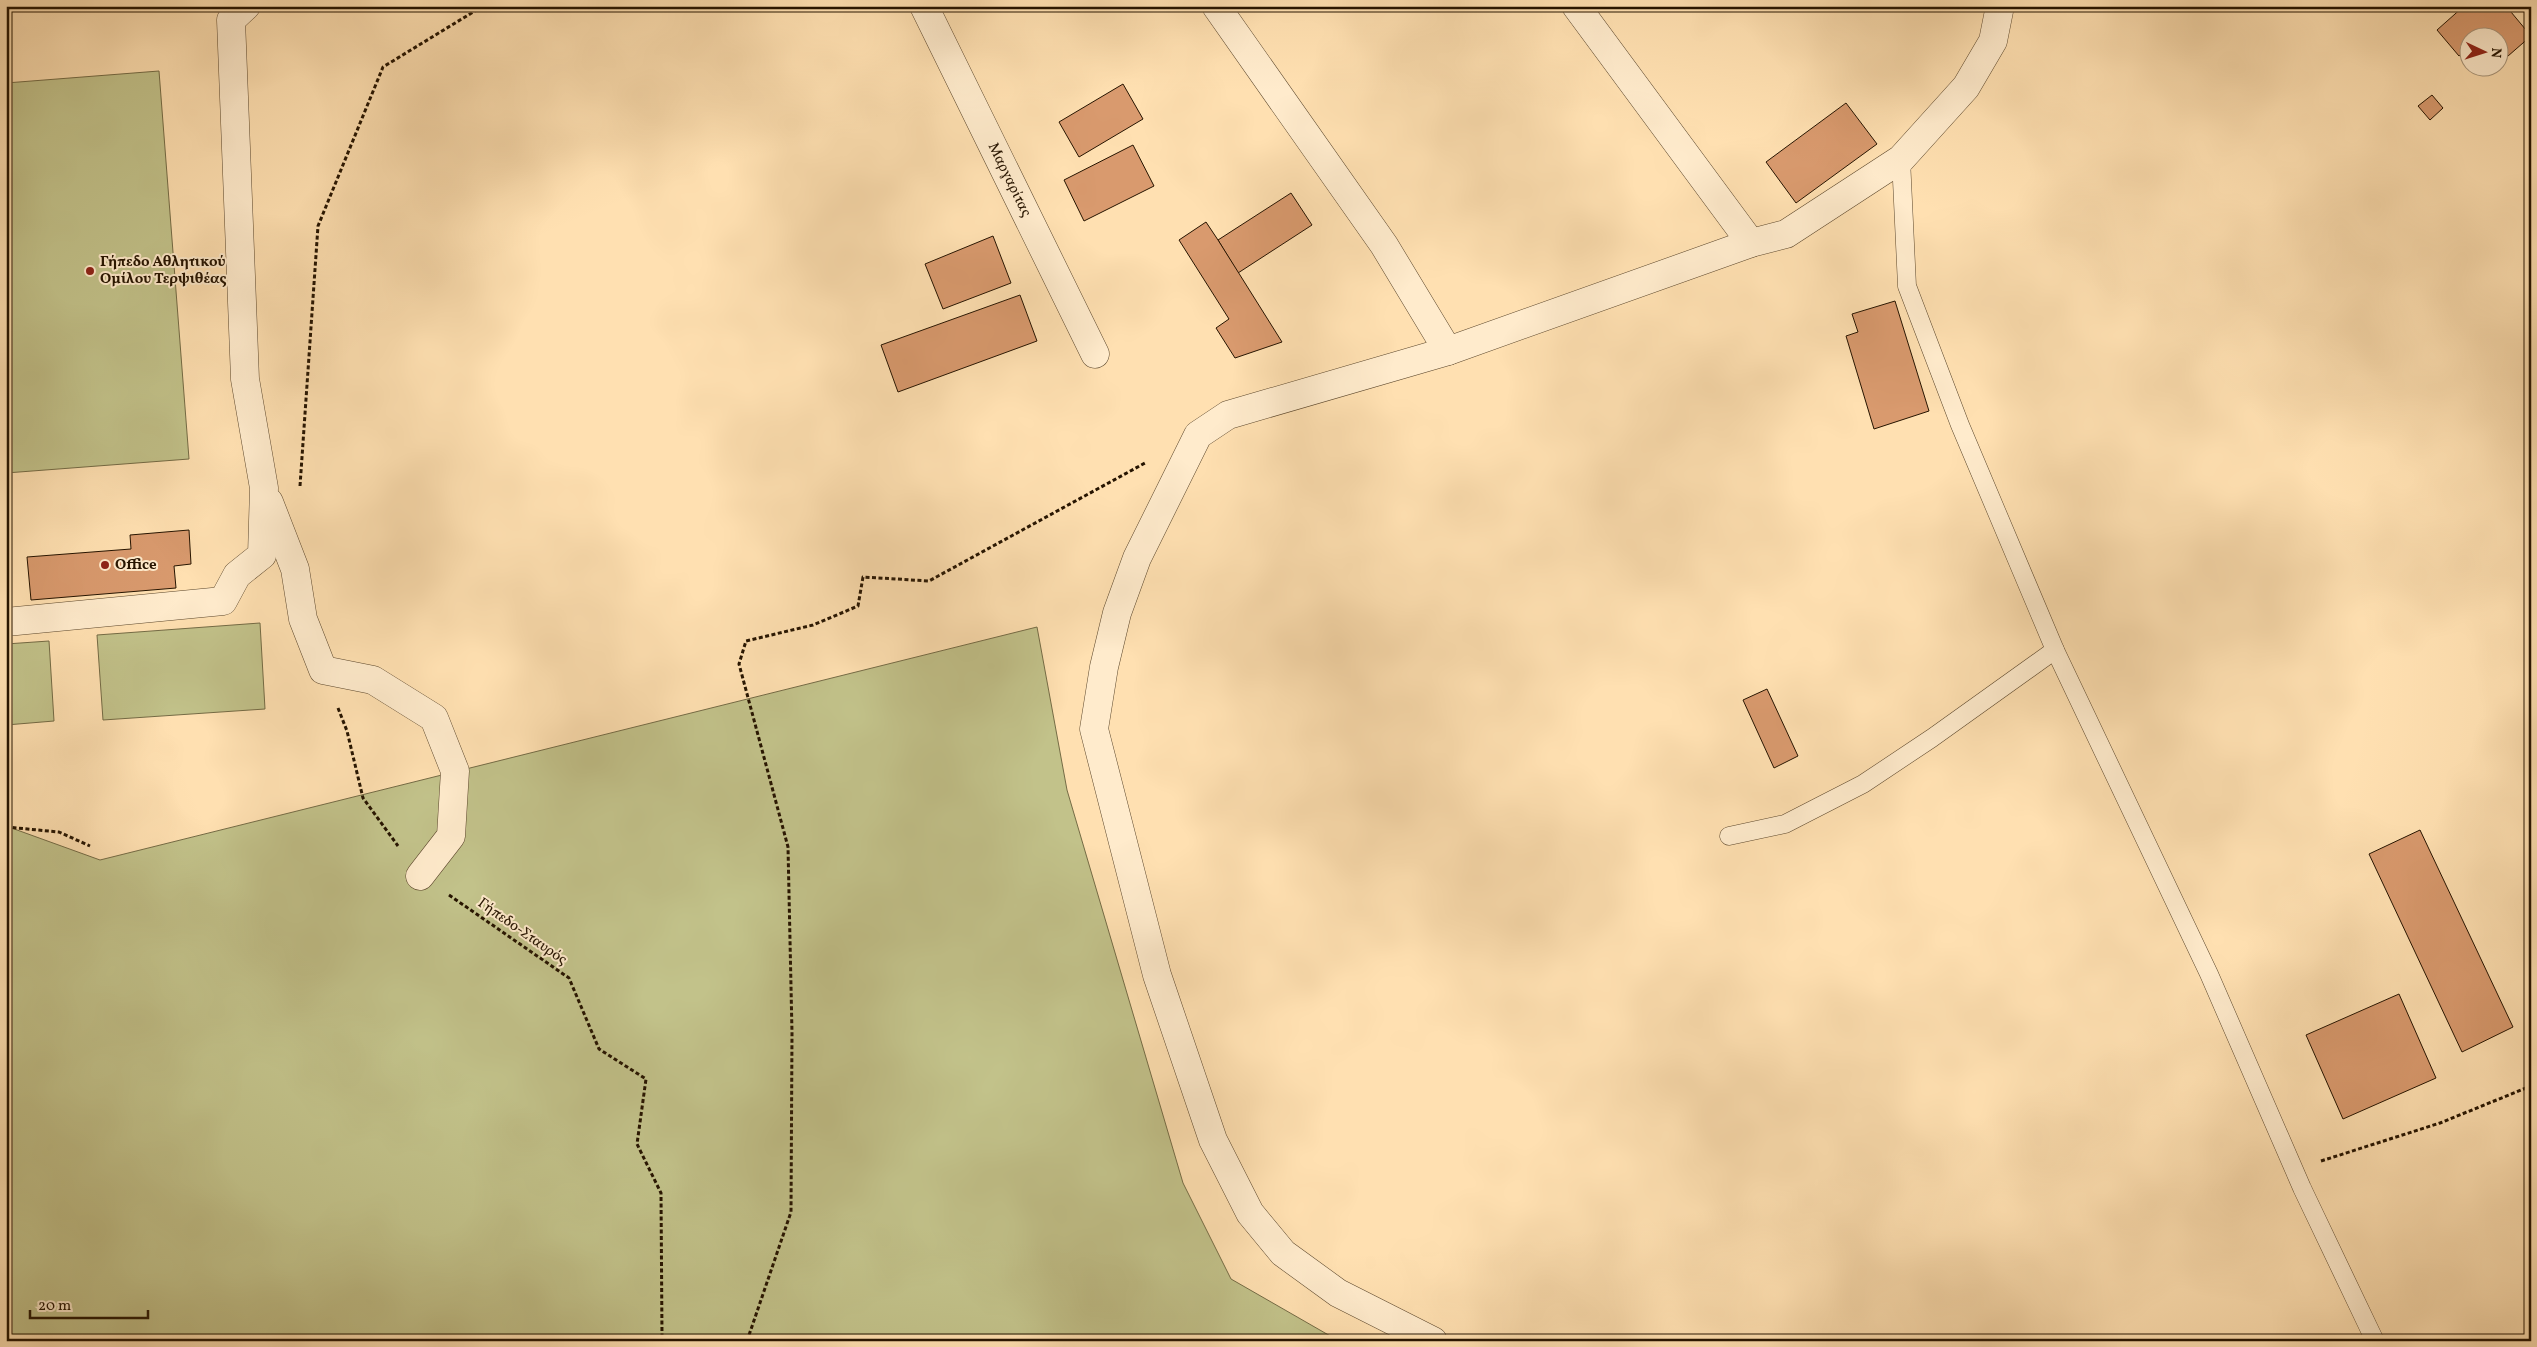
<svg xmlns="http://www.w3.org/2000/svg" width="2537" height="1347" font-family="Vollkorn,serif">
	<rect width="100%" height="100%" fill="#ffe0b1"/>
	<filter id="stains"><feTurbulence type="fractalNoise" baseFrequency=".004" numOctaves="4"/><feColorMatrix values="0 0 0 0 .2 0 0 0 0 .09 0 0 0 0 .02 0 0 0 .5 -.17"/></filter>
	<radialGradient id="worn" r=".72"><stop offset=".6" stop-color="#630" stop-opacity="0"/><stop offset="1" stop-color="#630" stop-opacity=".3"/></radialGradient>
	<g fill="#c2c28a" stroke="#746b45">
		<polygon points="159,71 189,459 6,473 6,83"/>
		<polygon points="260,623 265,709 103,720 97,635"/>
		<polygon points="1037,627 1067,790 1183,1183 1231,1279 1339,1341 6,1341 6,826 100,860"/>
		<polygon points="49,641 54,721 6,725 6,644"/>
	</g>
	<g fill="#d99a6e" stroke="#261400">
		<polygon points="2464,6 2506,6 2531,36 2500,63 2500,38 2470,38 2470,51 2468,49 2459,56 2437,30"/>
		<polygon points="1123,84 1143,119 1079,157 1059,122"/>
		<polygon points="2432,95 2443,108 2430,120 2418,106"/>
		<polygon points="1846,103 1877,144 1796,203 1766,162"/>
		<polygon points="1133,145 1154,186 1084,221 1064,180"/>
		<polygon points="1291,193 1312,225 1238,273 1218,240"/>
		<polygon points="1206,222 1218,240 1282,342 1235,358 1216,328 1229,319 1179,240"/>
		<polygon points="993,236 1011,283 943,309 925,264"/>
		<polygon points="1020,295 1037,341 898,392 881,345"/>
		<polygon points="1895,301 1929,411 1874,429 1846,336 1858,332 1852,314"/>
		<polygon points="189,530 191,564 174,566 176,588 31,600 27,557 131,549 130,535"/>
		<polygon points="1767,689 1798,756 1774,768 1743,700"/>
		<polygon points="2420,830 2513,1027 2462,1052 2369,854"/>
		<polygon points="2399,994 2436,1078 2343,1119 2306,1035"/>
	</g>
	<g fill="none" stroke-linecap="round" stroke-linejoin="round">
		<g stroke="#5c472c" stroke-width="19">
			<g id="service">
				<polyline points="1901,159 1907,286 1960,425 2055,650 2209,974 2302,1188 2375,1341"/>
				<polyline points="1729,836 1785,824 1863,784 1932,738 2055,650"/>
			</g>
		</g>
		<g stroke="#5c472c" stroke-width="29">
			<g id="minor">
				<polyline points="924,6 1095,354"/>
				<polyline points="1216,6 1384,245 1448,351"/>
				<polyline points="1576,6 1751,243"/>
				<polyline points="269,502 295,569 303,619 323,670 373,680 434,718 455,771 451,836 420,876"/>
				<polyline points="6,622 223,601 237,575 262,555 264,488 245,379 231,20 246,6"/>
				<polyline points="1433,1341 1338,1293 1283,1253 1250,1213 1213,1140 1157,975 1094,729 1104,667 1117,613 1137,558 1198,435 1228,415 1448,351 1751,243 1786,234 1901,159 1966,87 1993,41 2000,6"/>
			</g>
		</g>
		<g stroke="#261400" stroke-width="3" stroke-dasharray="4 2.5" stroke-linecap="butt">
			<polyline points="300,486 318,226 383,67 483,6"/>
			<polyline points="338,708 347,731 363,798 398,846"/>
			<polyline points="6,827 59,832 90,846"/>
			<polyline points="449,895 569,978 599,1049 646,1079 637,1144 661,1193 662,1336 665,1341"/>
			<polyline points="2321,1161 2440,1123 2531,1086"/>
			<polyline points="747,1341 791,1212 792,1033 788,847 739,664 746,641 813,625 858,606 863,577 929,581 1145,463"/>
		</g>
		<use href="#service" stroke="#ffebcc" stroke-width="18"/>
		<use href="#minor" stroke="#ffebcc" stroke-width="28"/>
	</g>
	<g fill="#8f2418" stroke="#ffebcc" stroke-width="2">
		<circle cx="90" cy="271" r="5"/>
		<circle cx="105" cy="565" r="5"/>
	</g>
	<g text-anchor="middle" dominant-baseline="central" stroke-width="4" stroke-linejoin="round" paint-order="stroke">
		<g font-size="15" fill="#261400" stroke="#ffebcc">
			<text transform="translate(1009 180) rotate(64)">Μαργαρίτας</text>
			<text transform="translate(522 932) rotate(35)">Γήπεδο-Σταυρός</text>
		</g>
		<g font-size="15" font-weight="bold" fill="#261400" stroke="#ffebcc" text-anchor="start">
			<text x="100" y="262">Γήπεδο Αθλητικού<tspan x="100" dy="17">Ομίλου Τερψιθέας</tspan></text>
			<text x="115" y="565">Office</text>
		</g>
	</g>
	<rect width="2537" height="1347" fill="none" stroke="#ffe0b1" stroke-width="25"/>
	<rect x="8" y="8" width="2522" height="1332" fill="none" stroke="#261400" stroke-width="2.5"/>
	<rect x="12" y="12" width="2512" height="1322" fill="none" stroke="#261400"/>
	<g transform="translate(2484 52) rotate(94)"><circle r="24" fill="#ffebcc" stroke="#a8957a"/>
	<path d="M0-4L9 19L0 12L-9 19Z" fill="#8f2418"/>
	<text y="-8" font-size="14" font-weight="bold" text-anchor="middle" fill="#261400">N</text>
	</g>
	<path d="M30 1310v8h118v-8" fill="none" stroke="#261400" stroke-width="2.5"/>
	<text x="38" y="1310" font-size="15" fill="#261400" stroke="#ffebcc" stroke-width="4" paint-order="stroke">20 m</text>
	<rect width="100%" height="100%" filter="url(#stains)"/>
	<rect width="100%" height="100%" fill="url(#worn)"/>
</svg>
